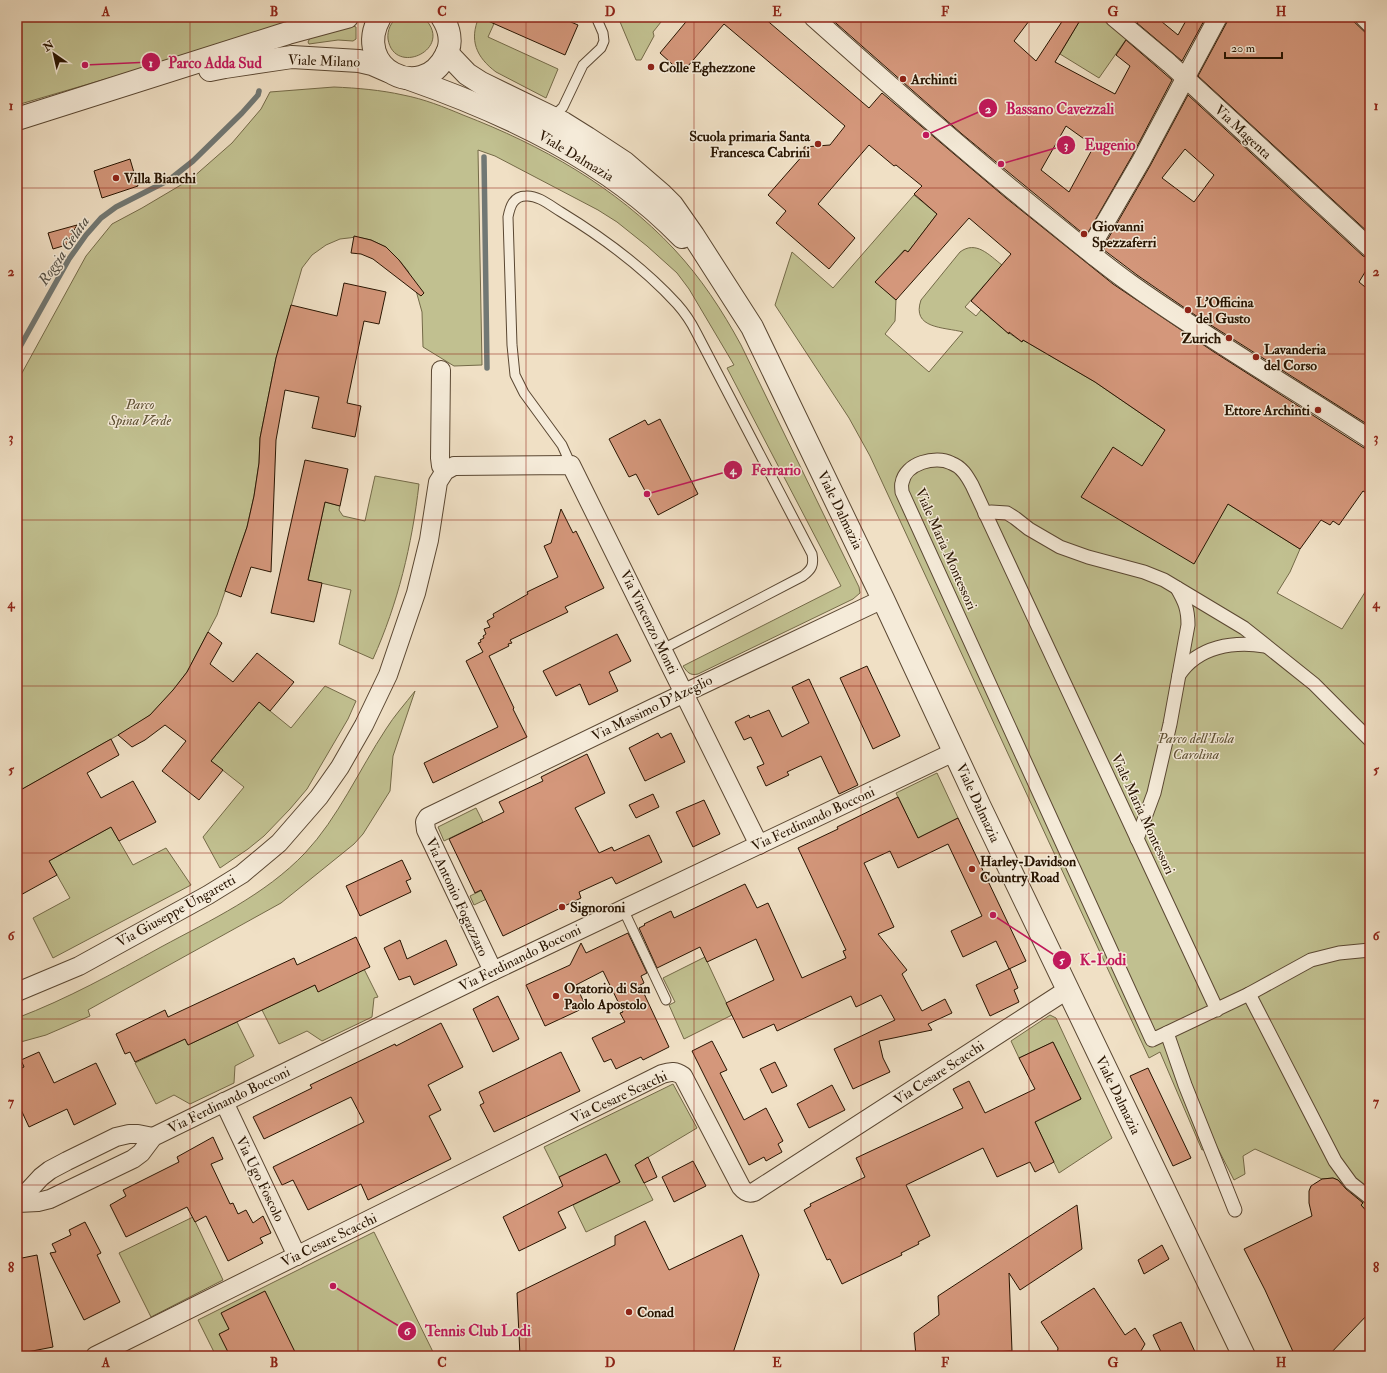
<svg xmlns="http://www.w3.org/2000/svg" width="1387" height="1373" font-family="'IM FELL Double Pica',serif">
	<rect width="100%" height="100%" fill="#f0e0c5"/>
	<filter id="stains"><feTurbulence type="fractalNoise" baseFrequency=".005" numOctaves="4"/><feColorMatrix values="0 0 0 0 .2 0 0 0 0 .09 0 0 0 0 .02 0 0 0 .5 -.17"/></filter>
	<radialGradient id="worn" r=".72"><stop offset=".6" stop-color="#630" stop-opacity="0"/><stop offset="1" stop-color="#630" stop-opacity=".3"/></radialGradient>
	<g fill="#c1c090" stroke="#746a48">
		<polygon points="17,17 289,17 290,25 17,105"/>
		<path d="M398 17H423C457 48 394 78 388 39 387 30 391 22 398 17Z"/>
		<path d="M479 17H497L488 37 558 69 546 98 496 72C476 57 469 40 479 17Z"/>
		<polygon points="618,17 665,17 653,32 654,36 641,60 636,60"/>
		<polygon points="1082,17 1101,17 1127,38 1099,78 1060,54"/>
		<polygon points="353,26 356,27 356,39 353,41 338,40 309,44 308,42 310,38"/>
		<path d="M334 87C357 88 381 90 403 95 424 99 444 107 463 115 541 145 616 187 674 249 701 278 722 310 741 345L859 587 860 593 853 599 698 674C690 676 687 672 683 666L841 586 727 368 734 365 689 289 677 273 647 246 617 222 598 210 495 156 478 150 482 365 454 366 423 347 422 312 415 287 408 271 399 260 386 247 371 240 357 237 340 239 326 245 312 255 302 268 276 358 260 438 259 463 254 496 247 527 217 615 187 672 173 691 150 715 136 725 17 792V382L86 256 112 224 142 208 191 179 232 143 261 109 270 92Z"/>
		<path d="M914 195 937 214 908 252 904 250 876 282 896 300 895 321 885 334 929 372 963 332C944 327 911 329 921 300L960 252C976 240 989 255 1002 265L965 307 976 316 981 310 1009 334V333L1022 342 1023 340 1095 382 1165 430 1203 492 1228 504 1300 549 1290 572 1277 593 1342 629 1367 589 1370 592V1215L1361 1205 1363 1203 1338 1180 1333 1178 1322 1179 1255 1149 1243 1156 1245 1174 1234 1180 1216 1145 1202 1150 1160 1052 1149 1058 870 456 849 418 775 305 792 252 833 288Z"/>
		<path d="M375 476 419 484C412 545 398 603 373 659L339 644 351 590 308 580 325 502 340 506 339 510 343 516 365 521Z"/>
		<polygon points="325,686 356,701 348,719 307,789 290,809 264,836 248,849 220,868 203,837 244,787 211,761 259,702 291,728"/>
		<path d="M415 691 393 756 390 791 363 834 354 844 281 903 88 1010 90 1016 46 1035 17 1043V1018C67 999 114 973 161 947 211 920 265 895 305 853 338 818 359 770 386 729 394 716 405 704 415 691Z"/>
		<polygon points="937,773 958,818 918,838 896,793"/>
		<polygon points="476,808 483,822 444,841 438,827"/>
		<polygon points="111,827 133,865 166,848 191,885 53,958 33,918 70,898 49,861"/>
		<polygon points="530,866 535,876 474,905 470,896"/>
		<polygon points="705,957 732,1015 684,1039 669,1005 675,1002 663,978"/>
		<polygon points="364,969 378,997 374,998 372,1017 322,1041 307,1031 279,1044 262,1010 315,985 318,991"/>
		<polygon points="1050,1015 1056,1018 1112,1138 1059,1173 1035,1122 1081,1099 1053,1042 1019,1058 1011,1041"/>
		<polygon points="237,1022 254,1056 235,1066 234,1083 190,1104 174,1095 156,1104 135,1063 185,1039 188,1045"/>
		<polygon points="673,1084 697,1128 635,1165 653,1200 586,1232 573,1205 620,1182 606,1154 559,1177 544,1147"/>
		<polygon points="193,1217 223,1280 151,1317 119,1253"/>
		<polygon points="374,1232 435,1356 216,1356 198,1320"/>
	</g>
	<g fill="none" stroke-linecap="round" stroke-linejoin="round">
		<g stroke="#717874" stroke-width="5.5">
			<polyline points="484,157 487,368"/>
			<polyline points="17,352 69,259 86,235 101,218 116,207 169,180 193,161 242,113 258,95 259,91"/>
		</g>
	</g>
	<g fill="#d4977b" stroke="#281401" fill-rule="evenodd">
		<polygon points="479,17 559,17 578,25 565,55"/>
		<polygon points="690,17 763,17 869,108 882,93 1006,198 1113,284 1214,352 1364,448 1370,449 1370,495 1363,491 1339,525 1333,521 1330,525 1321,520 1300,549 1228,504 1194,564 1081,497 1113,447 1142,466 1165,430 1095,382 1023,340 1022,342 1009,332 1009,334 971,301 1011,254 969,218 896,300 875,282 905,250 908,252 937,214 914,194 922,186 896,165 894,166 869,145 818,204 855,238 829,269 776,223 786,211 768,195 804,154 804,147 830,145 845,126 724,24 682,73 660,53"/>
		<path d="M829 17H1032L1014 41 1036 61 1065 17H1082L1055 62 1115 94 1130 66 1116 55 1126 40 1172 80 1132 156 1086 236 962 134ZM1066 126 1094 146 1069 192 1041 170Z"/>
		<polygon points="1141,17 1156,17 1178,35 1188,17 1206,17 1182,61 1137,23"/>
		<polygon points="1228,17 1349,17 1370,37 1370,234 1198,76 1227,22"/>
		<path d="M1188 95 1363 256 1370 258V264L1359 282 1370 291V426L1195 315 1137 275 1104 250 1105 244 1150 166ZM1185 149 1214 175 1194 202 1162 178Z"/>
		<polygon points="130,159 138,186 102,198 94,171"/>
		<polygon points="77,225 66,245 53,249 48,233"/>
		<polygon points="354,236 371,240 386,247 399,260 424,293 421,296 373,259 361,254 351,253"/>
		<polygon points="344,283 386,292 379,324 364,321 347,403 361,406 355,437 312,428 319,397 285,390 276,440 271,572 251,567 241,597 225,591 247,527 254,496 259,463 260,438 276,358 291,305 337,316"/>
		<polygon points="660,419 698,494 658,515 636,474 629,477 609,439 645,420 648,425"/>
		<polygon points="305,460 348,469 340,506 325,502 308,580 322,583 314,622 271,613"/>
		<polygon points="561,509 573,533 576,531 604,588 565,607 568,612 510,640 512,643 508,644 509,646 489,656 514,708 513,709 527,737 433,783 424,763 498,727 466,661 483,652 478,643 481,642 480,640 484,638 483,636 486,634 484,629 490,627 487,621 494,617 493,614 528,594 527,592 558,577 544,546 551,543"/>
		<polygon points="208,632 222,643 210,664 233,682 257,653 294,682 270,711 259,702 211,761 223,770 199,800 162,771 186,741 165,725 145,740 132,747 118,735 150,715 173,690 187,672"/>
		<polygon points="617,634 631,661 609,672 618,691 589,705 580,684 556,696 543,671"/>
		<polygon points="867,666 900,736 873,749 840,678"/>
		<polygon points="809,679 858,785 839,794 821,756 787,772 789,775 766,786 757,767 764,764 751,737 744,740 735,722 749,715 750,718 769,710 782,737 809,723 792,687"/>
		<polygon points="658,733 661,738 671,733 685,762 645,781 629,748"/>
		<polygon points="111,739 119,755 87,773 101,798 133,781 156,822 119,841 111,827 49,861 57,875 17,897 17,792"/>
		<polygon points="587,754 605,793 575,808 599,853 612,847 614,851 649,835 662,862 616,884 612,877 579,892 581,898 503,936 481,890 475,893 449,839 504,812 499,802 543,781 541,777"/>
		<polygon points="653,794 659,807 636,818 629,805"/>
		<polygon points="898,797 918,838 958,818 1026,961 1009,969 996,941 963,957 951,931 982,916 948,844 898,868 890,851 864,863 894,927 878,934 907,970 902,974 922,1011 945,999 952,1013 928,1024 932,1030 879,1041 883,1058 890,1072 853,1089 834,1049 895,1020 881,995 856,1007 851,996 777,1031 774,1024 743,1038 726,1003 774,980 756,939 707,962 700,947 657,968 639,928 645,925 644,924 671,911 674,918 745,884 757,908 768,903 802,978 846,958 843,951 846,950 798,848 838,829 837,827"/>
		<polygon points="704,800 720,834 693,847 676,812"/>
		<polygon points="402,860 411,879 406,881 411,892 360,916 346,886"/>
		<polygon points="628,933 647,973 641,976 644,983 640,985 669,1047 643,1060 641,1057 616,1069 611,1059 604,1062 592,1038 625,1022 620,1013 623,1012 603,971 576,985 586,1007 545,1026 526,985 570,965 581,943 586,953"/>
		<polygon points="356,937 370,967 318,992 315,985 188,1045 185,1039 135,1062 130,1052 125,1054 116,1034 165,1010 168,1017 294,958 297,965"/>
		<polygon points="400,940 407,959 446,940 457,965 414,985 410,976 399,980 384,948"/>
		<polygon points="1009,969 1010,969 1018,988 1014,990 1019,1002 990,1016 976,985"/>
		<polygon points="498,996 519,1039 493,1052 473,1009"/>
		<polygon points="441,1023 463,1067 428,1085 441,1110 429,1116 451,1159 368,1200 361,1184 308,1210 293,1180 282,1185 273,1167 364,1122 351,1097 264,1139 253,1117 312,1088 310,1085 395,1044 396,1046"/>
		<polygon points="712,1041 727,1070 720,1073 744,1120 766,1108 783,1141 778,1144 782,1152 766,1161 764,1157 749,1165 692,1051"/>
		<polygon points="1053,1042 1081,1099 1035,1122 1054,1162 1035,1172 1030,1162 997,1177 983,1148 906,1185 930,1236 918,1242 919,1244 901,1253 902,1255 842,1284 830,1259 827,1260 804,1210 811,1206 810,1204 865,1177 856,1158 963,1108 953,1089 969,1081 985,1113 1035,1089 1019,1058"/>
		<polygon points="39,1052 54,1083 96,1063 116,1104 74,1125 67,1109 29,1127 17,1101 17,1070 24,1067 21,1060"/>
		<polygon points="561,1052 580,1091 494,1132 480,1105 484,1103 479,1092"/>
		<polygon points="775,1062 787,1086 772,1093 760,1069"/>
		<polygon points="1148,1068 1191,1158 1173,1166 1130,1076"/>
		<polygon points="832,1085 845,1110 809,1128 797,1104"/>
		<polygon points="213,1137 223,1159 211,1164 230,1204 233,1203 238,1214 246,1210 253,1223 263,1216 271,1233 260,1238 263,1243 228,1261 206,1216 195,1222 187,1207 126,1237 110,1205 126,1196 123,1190 179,1162 177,1157"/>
		<polygon points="606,1154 620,1182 558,1212 566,1228 519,1251 503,1217 563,1186 559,1177"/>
		<polygon points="648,1157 657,1177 644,1183 635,1165"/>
		<polygon points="693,1161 706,1186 674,1202 662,1177"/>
		<polygon points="1333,1178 1338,1180 1346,1189 1363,1203 1361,1205 1370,1215 1370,1312 1328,1356 1295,1356 1265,1290 1244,1249 1312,1216 1309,1203 1309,1191 1311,1186 1322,1179"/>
		<polygon points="1077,1205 1082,1249 1020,1290 1009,1273 1012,1351 916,1356 914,1333 939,1315 938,1296"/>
		<polygon points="645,1221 669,1270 742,1235 759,1275 732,1356 520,1356 517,1293 615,1245 615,1236"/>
		<polygon points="85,1222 101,1253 97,1255 120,1302 84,1320 50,1253 56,1252 52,1244 71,1235 69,1230"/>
		<polygon points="1162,1245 1169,1259 1144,1274 1138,1260"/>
		<polygon points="37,1255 53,1347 22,1353 17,1323 17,1259"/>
		<polygon points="1094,1288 1125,1335 1135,1328 1145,1344 1138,1356 1057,1356 1058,1348 1041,1322"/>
		<polygon points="265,1291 297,1356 230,1356 219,1334 229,1329 221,1313"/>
		<polygon points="1181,1322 1197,1356 1163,1356 1153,1335"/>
	</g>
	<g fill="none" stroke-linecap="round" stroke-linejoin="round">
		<g stroke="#5a4732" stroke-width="11">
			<g id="service">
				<polyline points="551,114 559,111 563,107 583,65 601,48 604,41 603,33 596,17"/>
				<path d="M571 465 562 445 524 393 515 375 512 345 508 217C510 207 513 196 526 196 538 195 551 206 561 212 602 237 645 269 677 304 685 313 691 322 696 332L812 554C814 565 812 569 803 576L663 649"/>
				<polyline points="623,909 666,1000"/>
			</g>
		</g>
		<g stroke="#5a4732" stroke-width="15">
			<g id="pedestrian">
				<polyline points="985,514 991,512 1007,513 1015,518 1029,529 1060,547 1088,557 1144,572 1164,580 1244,628 1314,684 1370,740"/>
				<path d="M1179 675C1198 646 1234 641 1265 646"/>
				<path d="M1137 839 1154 793 1170 724 1188 625C1188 609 1185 602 1177 588"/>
				<polyline points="1249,994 1335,1161 1351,1183 1370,1198"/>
				<path d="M1217 1010 972 485C967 476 962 467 951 463 936 455 905 463 902 483 901 485 902 489 902 492L1152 1040 1249 994 1311 960 1339 953 1370 950"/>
				<polyline points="1167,1033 1185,1085 1235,1210"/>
			</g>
		</g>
		<g stroke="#5a4732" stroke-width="20">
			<g id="minor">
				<path d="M813 17C888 84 964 151 1042 214 1072 238 1100 262 1131 284 1208 339 1291 387 1370 439"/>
				<polyline points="1114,17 1169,63 1370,248"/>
				<polyline points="1364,17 1370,23"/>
				<polyline points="1094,256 1093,249 1095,240 1141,161 1218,17"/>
				<polyline points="441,370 440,458 441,466 445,471"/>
				<polyline points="493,971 426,830 425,822 428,817 653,708 883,599"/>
				<polyline points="17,992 79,966 208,895 242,874 279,843 319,797 340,767 364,725 388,675 416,593 429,540 438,482 445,471 454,466 571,465 759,845"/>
				<polyline points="224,1102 297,1256"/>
				<polyline points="17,1203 41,1177 50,1170 67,1161 116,1137 129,1134 138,1134 153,1137"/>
				<polyline points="18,1203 38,1202 50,1199 133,1159 141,1153 153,1137 493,971 954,752"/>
				<path d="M95 1356 662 1074C671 1071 676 1071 683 1076L741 1187C745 1192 748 1194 754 1192L1067 990"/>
			</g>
		</g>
		<g stroke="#5a4732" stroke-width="24">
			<g id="tertiary">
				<path d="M380 17C351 68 422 104 446 55 453 42 449 28 442 17"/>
				<polyline points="447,53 467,74 481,83 563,123 587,138 625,163 661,194 672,205 693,235 752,327 883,599 980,807 1244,1356"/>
				<polyline points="210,70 225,67 292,57 359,61 372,64 388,71"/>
				<path d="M407 78C507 113 608 160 682 237"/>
				<polyline points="17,119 288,33 347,17"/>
			</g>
		</g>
		<use href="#service" stroke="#f5ebd9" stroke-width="9"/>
		<use href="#pedestrian" stroke="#f5ebd9" stroke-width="13"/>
		<use href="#minor" stroke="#f5ebd9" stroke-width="18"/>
		<use href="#tertiary" stroke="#f5ebd9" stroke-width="22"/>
	</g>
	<path fill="none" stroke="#8f2418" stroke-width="1" stroke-opacity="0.55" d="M190 17V1356M358 17V1356M526 17V1356M694 17V1356M861 17V1356M1029 17V1356M1197 17V1356M17 188H1370M17 354H1370M17 520H1370M17 686H1370M17 853H1370M17 1019H1370M17 1185H1370"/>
	<g fill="#8f2418" stroke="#f5ebd9" stroke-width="1.5">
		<circle cx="651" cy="67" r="4"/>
		<circle cx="903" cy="79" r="4"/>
		<circle cx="818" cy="144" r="4"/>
		<circle cx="116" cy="178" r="4"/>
		<circle cx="1084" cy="234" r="4"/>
		<circle cx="1188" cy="310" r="4"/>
		<circle cx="1229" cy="338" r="4"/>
		<circle cx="1256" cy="357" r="4"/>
		<circle cx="1318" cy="410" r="4"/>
		<circle cx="972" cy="869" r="4"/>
		<circle cx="562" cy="907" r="4"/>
		<circle cx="556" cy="996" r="4"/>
		<circle cx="629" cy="1312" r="4"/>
	</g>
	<g text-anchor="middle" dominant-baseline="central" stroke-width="3" stroke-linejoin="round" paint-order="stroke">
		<g font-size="14" fill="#281401" stroke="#f5ebd9">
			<text transform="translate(324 61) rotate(2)">Viale Milano</text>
			<text transform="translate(1243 132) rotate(43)">Via Magenta</text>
			<text transform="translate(576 156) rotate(31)">Viale Dalmazia</text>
			<text transform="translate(840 510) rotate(64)">Viale Dalmazia</text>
			<text transform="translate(946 549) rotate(66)">Viale Maria Montessori</text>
			<text transform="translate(649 622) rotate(64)">Via Vincenzo Monti</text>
			<text transform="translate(652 708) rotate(-26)">Via Massimo D’Azeglio</text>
			<text transform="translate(978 803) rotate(65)">Viale Dalmazia</text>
			<text transform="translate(1143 814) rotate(65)">Viale Maria Montessori</text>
			<text transform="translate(813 819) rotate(-25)">Via Ferdinando Bocconi</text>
			<text transform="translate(457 897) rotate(65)">Via Antonio Fogazzaro</text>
			<text transform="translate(176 911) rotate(-29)">Via Giuseppe Ungaretti</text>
			<text transform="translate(520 958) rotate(-26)">Via Ferdinando Bocconi</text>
			<text transform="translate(939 1073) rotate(-33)">Via Cesare Scacchi</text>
			<text transform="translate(1118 1095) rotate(64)">Viale Dalmazia</text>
			<text transform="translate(619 1097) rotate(-25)">Via Cesare Scacchi</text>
			<text transform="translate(229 1100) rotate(-26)">Via Ferdinando Bocconi</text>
			<text transform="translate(260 1179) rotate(64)">Via Ugo Foscolo</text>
			<text transform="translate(329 1240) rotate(-26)">Via Cesare Scacchi</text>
		</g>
		<g font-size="14" font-weight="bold" fill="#281401" stroke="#f5ebd9" text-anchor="start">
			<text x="659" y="67">Colle Eghezzone</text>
			<text x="911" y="79">Archinti</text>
			<text x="810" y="136" text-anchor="end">Scuola primaria Santa<tspan x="810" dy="16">Francesca Cabrini</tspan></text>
			<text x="124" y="178">Villa Bianchi</text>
			<text x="1092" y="226">Giovanni<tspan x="1092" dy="16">Spezzaferri</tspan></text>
			<text x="1196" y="302">L'Officina<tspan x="1196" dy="16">del Gusto</tspan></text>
			<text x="1221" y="338" text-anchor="end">Zurich</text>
			<text x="1264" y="349">Lavanderia<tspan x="1264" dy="16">del Corso</tspan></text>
			<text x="1310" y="410" text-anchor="end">Ettore Archinti</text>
			<text x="980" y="861">Harley-Davidson<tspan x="980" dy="16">Country Road</tspan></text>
			<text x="570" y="907">Signoroni</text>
			<text x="564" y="988">Oratorio di San<tspan x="564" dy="16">Paolo Apostolo</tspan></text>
			<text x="637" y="1312">Conad</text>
		</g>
		<g font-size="14" font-style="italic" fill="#5e5033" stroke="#f5ebd9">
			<text x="140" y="404">Parco<tspan x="140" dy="16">Spina Verde</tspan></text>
			<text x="1196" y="738">Parco dell'Isola<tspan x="1196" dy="16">Carolina</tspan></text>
		</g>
		<g font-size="15" font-style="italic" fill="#524e44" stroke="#f5ebd9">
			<text transform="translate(64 251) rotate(-56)">Roggia Gelata</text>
		</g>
	</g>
	<path fill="none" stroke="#c2185b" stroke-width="1.5" d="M85 65L151 62M926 135L988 108M1001 164L1066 145M647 494L733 470M993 915L1062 960M333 1286L407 1331"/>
	<g fill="#c2185b" stroke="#f5ebd9" stroke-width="1.5">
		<circle cx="85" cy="65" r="4"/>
		<circle cx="926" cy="135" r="4"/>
		<circle cx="1001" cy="164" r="4"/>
		<circle cx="647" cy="494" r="4"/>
		<circle cx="993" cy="915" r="4"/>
		<circle cx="333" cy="1286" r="4"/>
		<circle cx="151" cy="62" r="10"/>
		<circle cx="988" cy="108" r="10"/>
		<circle cx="1066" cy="145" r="10"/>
		<circle cx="733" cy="470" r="10"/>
		<circle cx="1062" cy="960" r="10"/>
		<circle cx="407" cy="1331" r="10"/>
	</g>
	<g font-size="12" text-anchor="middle" font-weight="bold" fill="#fff">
		<text x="151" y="67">1</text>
		<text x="988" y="113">2</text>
		<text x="1066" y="149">3</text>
		<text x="733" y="474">4</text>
		<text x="1062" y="964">5</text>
		<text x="407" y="1335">6</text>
	</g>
	<g font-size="15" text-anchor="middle" font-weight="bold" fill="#c2185b" stroke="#f5ebd9" stroke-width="3" stroke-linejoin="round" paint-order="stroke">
		<text x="215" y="68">Parco Adda Sud</text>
		<text x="1060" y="114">Bassano Cavezzali</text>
		<text x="1110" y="150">Eugenio</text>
		<text x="776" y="475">Ferrario</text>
		<text x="1103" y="965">K-Lodi</text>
		<text x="478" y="1336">Tennis Club Lodi</text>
	</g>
	<rect width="1387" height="1373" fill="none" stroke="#f0e0c5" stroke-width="44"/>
	<g transform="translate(54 54) rotate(326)" stroke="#f5ebd9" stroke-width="3" paint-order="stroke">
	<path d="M0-3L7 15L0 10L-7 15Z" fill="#281401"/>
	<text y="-6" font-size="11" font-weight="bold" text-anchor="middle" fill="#281401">N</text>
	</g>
	<path d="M1225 52v6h57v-6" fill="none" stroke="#281401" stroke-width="2"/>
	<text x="1231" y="52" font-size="12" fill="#281401" stroke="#f5ebd9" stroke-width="3" paint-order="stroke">20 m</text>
	<rect x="22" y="22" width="1343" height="1329" fill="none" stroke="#8f2418" stroke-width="1.5"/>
	<g font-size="13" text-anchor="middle" font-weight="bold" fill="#8f2418">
		<text x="106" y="16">A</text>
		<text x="274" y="16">B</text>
		<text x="442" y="16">C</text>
		<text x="610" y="16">D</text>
		<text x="777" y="16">E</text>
		<text x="945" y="16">F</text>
		<text x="1113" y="16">G</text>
		<text x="1281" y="16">H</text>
		<text x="11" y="110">1</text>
		<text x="1376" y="110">1</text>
		<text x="11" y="276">2</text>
		<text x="1376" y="276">2</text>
		<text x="11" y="442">3</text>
		<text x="1376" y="442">3</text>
		<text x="11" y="608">4</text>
		<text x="1376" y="608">4</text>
		<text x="11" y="774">5</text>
		<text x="1376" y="774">5</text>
		<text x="11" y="940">6</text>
		<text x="1376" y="940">6</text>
		<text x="11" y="1106">7</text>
		<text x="1376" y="1106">7</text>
		<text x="11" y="1272">8</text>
		<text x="1376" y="1272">8</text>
		<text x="106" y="1367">A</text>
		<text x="274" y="1367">B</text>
		<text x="442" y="1367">C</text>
		<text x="610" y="1367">D</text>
		<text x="777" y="1367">E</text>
		<text x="945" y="1367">F</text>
		<text x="1113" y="1367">G</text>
		<text x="1281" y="1367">H</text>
	</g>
	<rect width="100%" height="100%" filter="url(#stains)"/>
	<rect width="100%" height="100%" fill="url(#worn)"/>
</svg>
